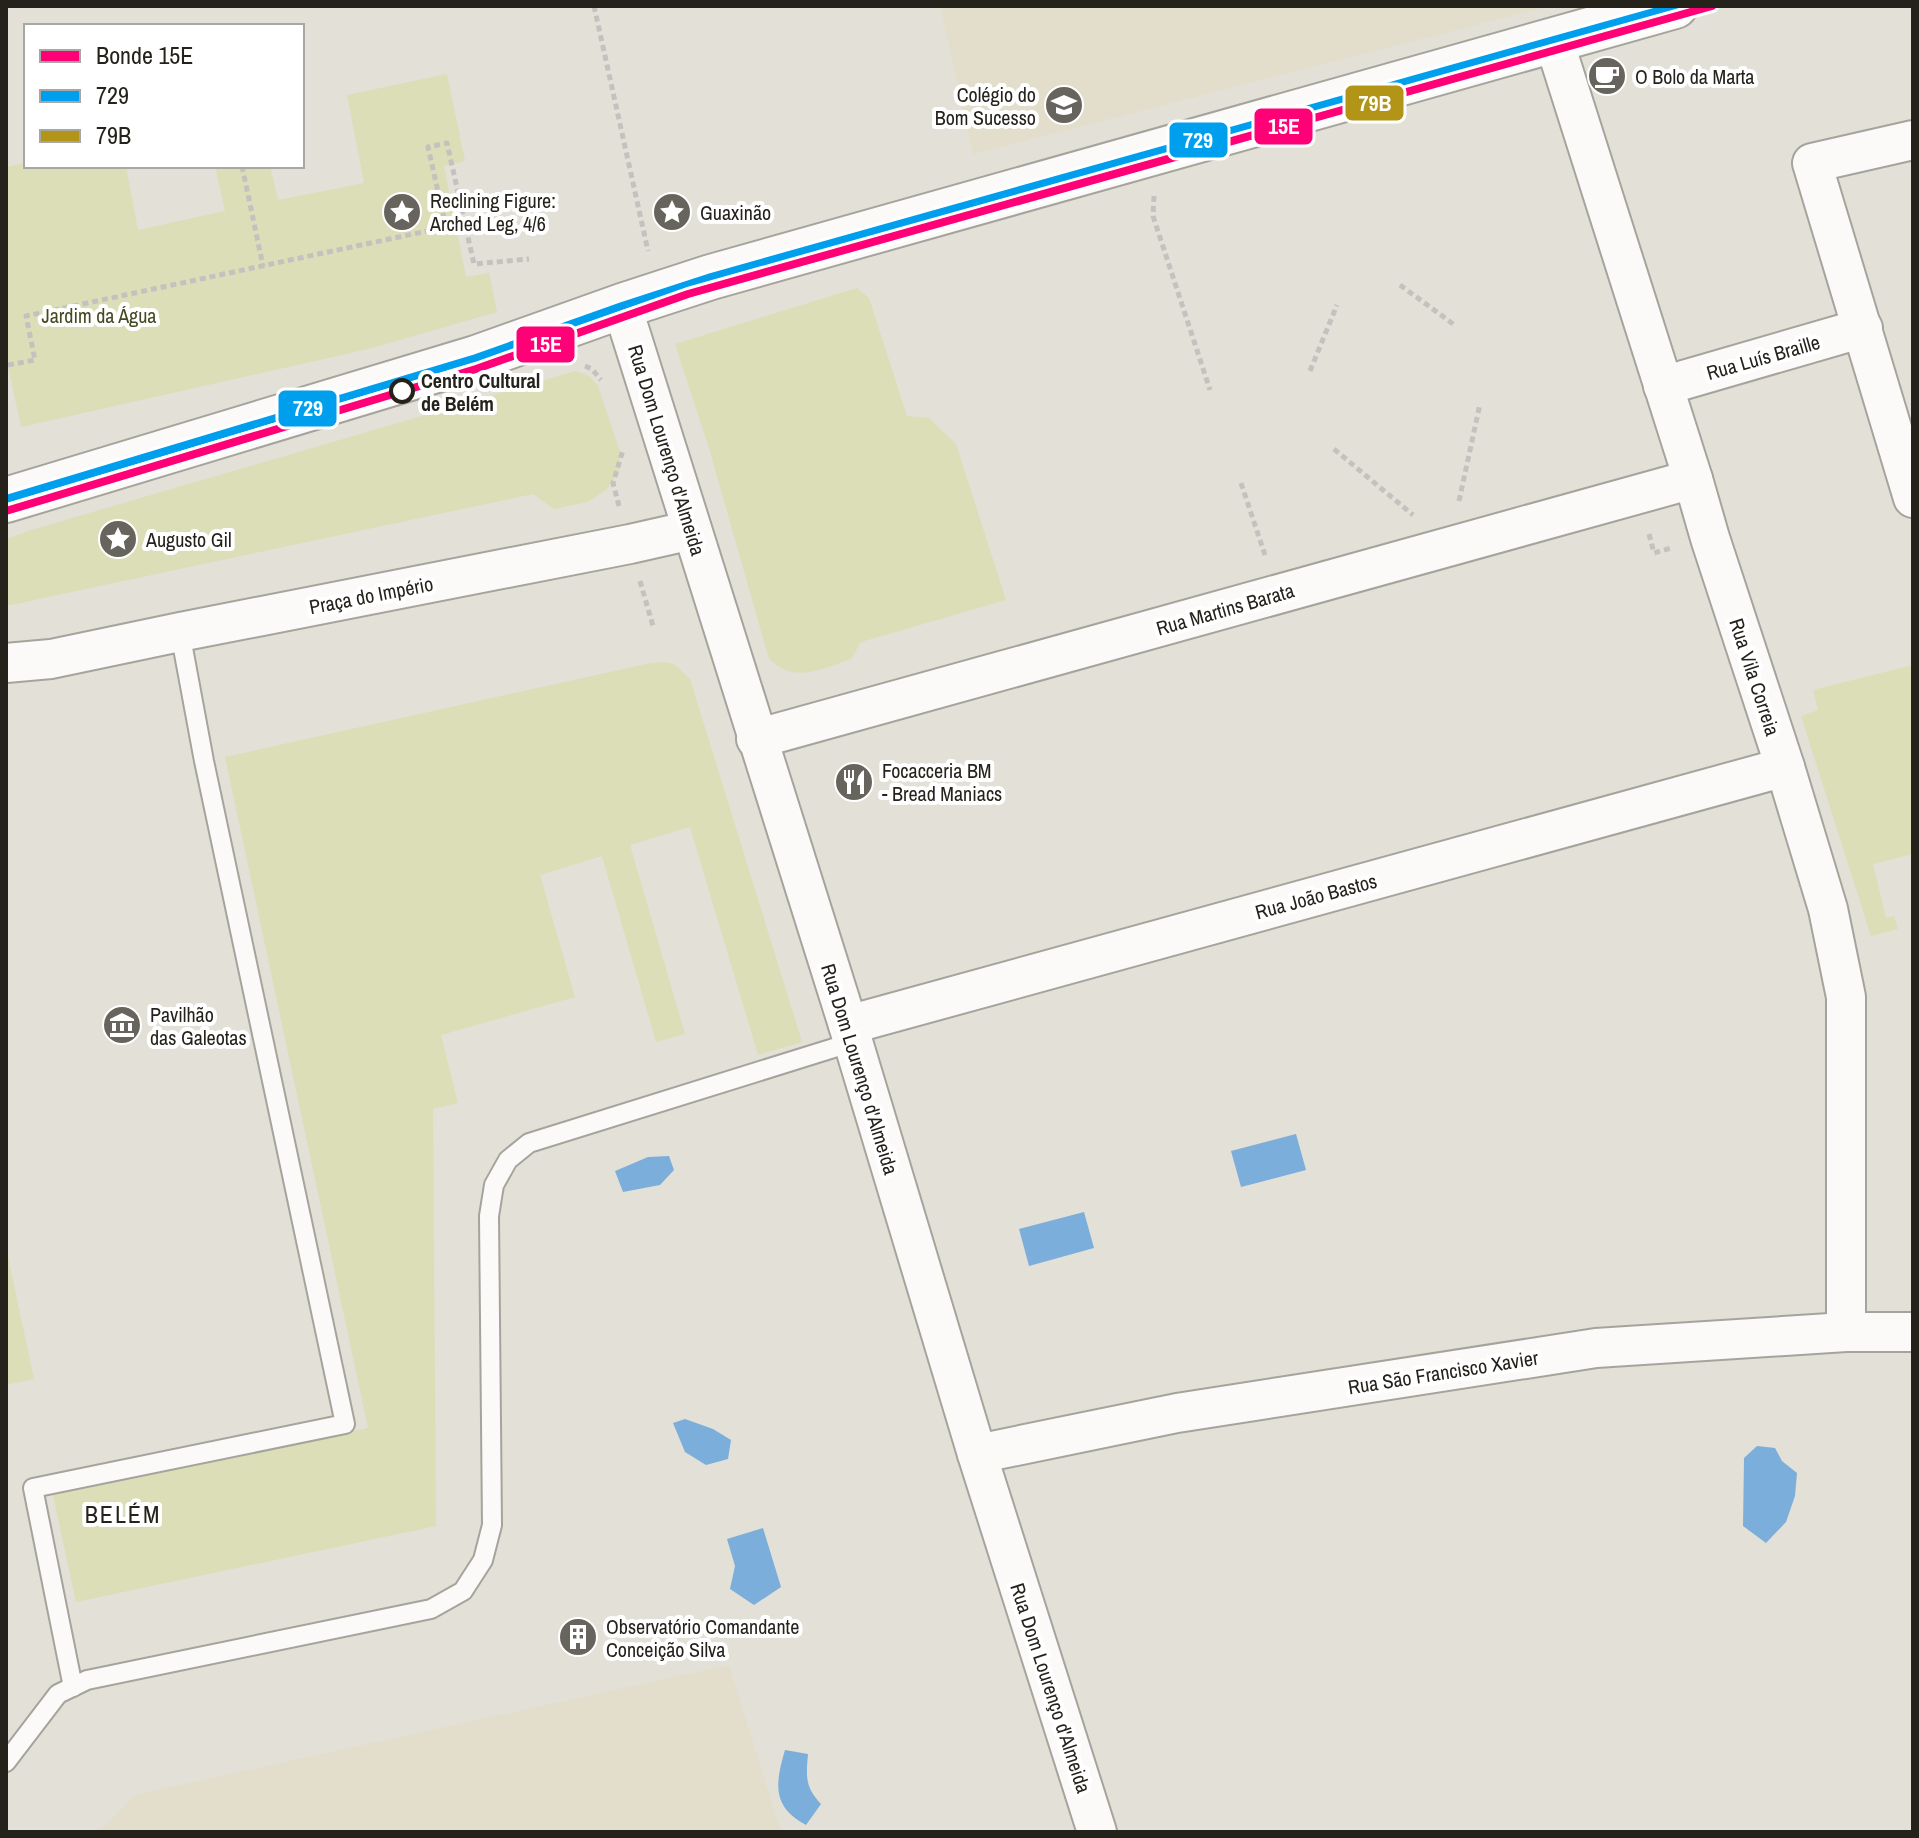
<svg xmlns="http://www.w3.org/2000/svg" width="1919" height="1838" font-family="'Archivo Narrow',sans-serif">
	<rect width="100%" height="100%" fill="#e3e0d7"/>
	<g fill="#e2decb">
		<polygon points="940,6 1550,6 973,154"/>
		<polygon points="729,1665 781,1832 99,1832 134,1795"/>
	</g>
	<g fill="#dbdeb7">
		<polygon points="447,74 465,161 444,166 466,277 489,273 497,312 368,349 21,427 6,357 6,167 26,163 26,166 126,166 138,230 225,211 215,166 270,166 278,200 364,183 347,95"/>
		<path d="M857 288 869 298 907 416 929 418 956 444 1006 600 861 642 851 659C821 669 795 684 769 659L708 445 675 344Z"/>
		<polygon points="576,371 589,376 598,386 620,452 619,471 606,490 587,502 554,509 533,494 6,606 6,539 31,530"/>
		<polygon points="664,662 674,664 690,679 802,1042 758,1055 690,827 630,845 685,1034 656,1042 602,856 540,875 575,997 441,1035 458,1103 433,1109 436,1526 76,1602 53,1495 368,1428 225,757 651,663"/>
		<polygon points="1913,665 1913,854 1873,864 1886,918 1894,916 1898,929 1871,936 1801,716 1818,710 1813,690"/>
		<polygon points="6,1247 34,1379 6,1385"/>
	</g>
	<g fill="#7baeda">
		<polygon points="1296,1134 1306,1170 1241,1187 1231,1151"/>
		<polygon points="669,1156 674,1170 660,1185 623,1192 615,1171 648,1157"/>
		<polygon points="1084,1212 1094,1248 1029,1266 1019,1229"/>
		<polygon points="685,1419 713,1429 731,1440 728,1459 706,1465 685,1452 673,1423"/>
		<polygon points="1757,1446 1775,1448 1782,1461 1797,1473 1795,1496 1786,1522 1766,1543 1743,1526 1744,1458"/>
		<polygon points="763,1528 781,1587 754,1605 730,1589 735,1566 727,1539"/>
		<path d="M785 1750 808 1754C806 1777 805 1787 821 1804L806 1825C772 1807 775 1784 785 1750Z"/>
	</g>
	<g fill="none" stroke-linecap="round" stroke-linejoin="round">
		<g stroke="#a5a49c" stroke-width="22">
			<g id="lane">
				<polyline points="73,1687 33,1488 345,1424 204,761 180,632"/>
				<polyline points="6,1762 58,1694 87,1680 431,1609 463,1591 483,1560 492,1525 489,1216 494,1185 508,1160 529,1143 853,1042"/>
			</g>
		</g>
		<g stroke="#a5a49c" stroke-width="42">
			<g id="street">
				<polyline points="1554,41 1693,479 1710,538 1785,767 1828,909 1846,997 1846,1332"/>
				<polyline points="1913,140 1812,163 1913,498"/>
				<polyline points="622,306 848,1025 977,1454 1097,1832"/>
				<polyline points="1663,386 1863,328"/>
				<polyline points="6,663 51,659 180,632 630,544 692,530"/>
				<polyline points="756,739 1693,479"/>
				<polyline points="848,1025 1785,767"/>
				<polyline points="977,1454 1177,1413 1596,1348 1846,1332 1913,1332"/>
			</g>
		</g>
		<g stroke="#a5a49c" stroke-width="48">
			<polyline id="secondary" points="6,500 476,358 622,306 711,277 1675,6"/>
		</g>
		<g stroke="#c3c2be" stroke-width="5" stroke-dasharray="6 4" stroke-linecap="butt">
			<polyline points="594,6 648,251"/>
			<polyline points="242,166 263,266"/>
			<polyline points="1154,196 1153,216 1210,390"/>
			<polyline points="1400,285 1456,326"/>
			<polyline points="8,365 35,360 26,316 446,227 428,147 447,143 474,264 529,259"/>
			<polyline points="585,366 592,369 601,380"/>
			<polyline points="1310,371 1337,305"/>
			<polyline points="1334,449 1413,515"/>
			<polyline points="1241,483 1265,555"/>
			<polyline points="1459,501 1480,404"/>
			<polyline points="619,506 613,483 623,450"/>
			<polyline points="1649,534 1654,553 1671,548"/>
			<polyline points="640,581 653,626"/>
		</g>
		<use href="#lane" stroke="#fbfaf9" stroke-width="18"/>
		<use href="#street" stroke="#fbfaf9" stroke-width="38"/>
		<use href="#secondary" stroke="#fbfaf9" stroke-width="44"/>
		<g stroke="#fff" stroke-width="14">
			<polyline id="bus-1" points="6,499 476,358 622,306 711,277 1675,6"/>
		</g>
		<g stroke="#fff" stroke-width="14">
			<polyline id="bus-2" points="9,510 479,369 626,317 714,288 1678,18"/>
		</g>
		<use href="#bus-1" stroke="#009fee" stroke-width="8"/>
		<use href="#bus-2" stroke="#b29416" stroke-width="8"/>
		<g stroke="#fff" stroke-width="14">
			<polyline id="tram-1" points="6,511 476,369 688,294 1712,6"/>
		</g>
		<use href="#tram-1" stroke="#f07" stroke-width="8"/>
	</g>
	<defs>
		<g id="cafe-disc" transform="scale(2)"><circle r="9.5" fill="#67645d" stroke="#fff"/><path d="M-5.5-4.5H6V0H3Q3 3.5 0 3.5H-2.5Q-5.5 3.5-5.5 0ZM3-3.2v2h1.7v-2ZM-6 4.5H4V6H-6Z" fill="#fff"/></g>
		<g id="school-disc" transform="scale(2)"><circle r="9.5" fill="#67645d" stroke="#fff"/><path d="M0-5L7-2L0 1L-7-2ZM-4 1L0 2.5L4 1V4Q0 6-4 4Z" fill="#fff"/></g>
		<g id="sight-disc" transform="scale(2)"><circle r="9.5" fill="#67645d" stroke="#fff"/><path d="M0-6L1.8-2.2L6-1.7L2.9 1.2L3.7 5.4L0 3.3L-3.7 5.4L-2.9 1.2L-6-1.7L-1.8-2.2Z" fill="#fff"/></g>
		<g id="restaurant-disc" transform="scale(2)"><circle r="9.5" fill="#67645d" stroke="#fff"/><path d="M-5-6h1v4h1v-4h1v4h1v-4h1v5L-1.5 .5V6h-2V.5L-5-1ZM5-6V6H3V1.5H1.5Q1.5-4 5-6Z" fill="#fff"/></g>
		<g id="museum-disc" transform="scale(2)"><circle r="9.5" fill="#67645d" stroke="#fff"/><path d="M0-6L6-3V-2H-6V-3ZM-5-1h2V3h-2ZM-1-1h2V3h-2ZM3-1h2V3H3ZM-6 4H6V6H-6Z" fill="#fff"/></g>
		<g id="building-disc" transform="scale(2)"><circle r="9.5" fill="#67645d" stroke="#fff"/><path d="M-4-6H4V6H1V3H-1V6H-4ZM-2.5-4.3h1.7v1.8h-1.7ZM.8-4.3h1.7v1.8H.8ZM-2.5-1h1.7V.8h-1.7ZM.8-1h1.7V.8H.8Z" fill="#fff"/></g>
	</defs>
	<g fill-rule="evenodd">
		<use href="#cafe-disc" x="1607" y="76"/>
		<use href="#school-disc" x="1064" y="105"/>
		<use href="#sight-disc" x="402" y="212"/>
		<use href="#sight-disc" x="672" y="212"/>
		<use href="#sight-disc" x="118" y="539"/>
		<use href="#restaurant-disc" x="854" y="782"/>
		<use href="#museum-disc" x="122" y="1025"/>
		<use href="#building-disc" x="578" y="1637"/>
	</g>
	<circle fill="#fff" stroke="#24221b" stroke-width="4" cx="402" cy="391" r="11"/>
	<g text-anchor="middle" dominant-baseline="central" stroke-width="8" stroke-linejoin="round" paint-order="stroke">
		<g font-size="20" fill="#24221b" stroke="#fff" text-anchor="start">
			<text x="1635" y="76">O Bolo da Marta</text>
			<text x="1036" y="94" text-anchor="end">Colégio do<tspan x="1036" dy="23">Bom Sucesso</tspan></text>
			<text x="430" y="200">Reclining Figure:<tspan x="430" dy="23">Arched Leg, 4/6</tspan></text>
			<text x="700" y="212">Guaxinão</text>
			<text x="146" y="539">Augusto Gil</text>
			<text x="882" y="770">Focacceria BM<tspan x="882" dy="23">- Bread Maniacs</tspan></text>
			<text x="150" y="1014">Pavilhão<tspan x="150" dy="23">das Galeotas</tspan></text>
			<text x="606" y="1626">Observatório Comandante<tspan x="606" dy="23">Conceição Silva</tspan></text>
		</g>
		<g font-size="20" fill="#45491f" stroke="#fff">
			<text x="99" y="315">Jardim da Água</text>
		</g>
		<g font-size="20" fill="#24221b" stroke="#fff">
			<text transform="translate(1763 357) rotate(-16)">Rua Luís Braille</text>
			<text transform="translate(667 450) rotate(73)">Rua Dom Lourenço d'Almeida</text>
			<text transform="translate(371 595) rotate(-11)">Praça do Império</text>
			<text transform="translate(1225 609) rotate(-16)">Rua Martins Barata</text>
			<text transform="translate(1755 677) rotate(72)">Rua Vila Correia</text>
			<text transform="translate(1316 896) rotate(-15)">Rua João Bastos</text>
			<text transform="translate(860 1069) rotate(73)">Rua Dom Lourenço d'Almeida</text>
			<text transform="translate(1443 1372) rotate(-9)">Rua São Francisco Xavier</text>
			<text transform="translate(1051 1688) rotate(72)">Rua Dom Lourenço d'Almeida</text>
		</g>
		<g font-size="20" font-weight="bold" fill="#24221b" stroke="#fff" text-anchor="start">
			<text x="421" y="380">Centro Cultural<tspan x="421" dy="23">de Belém</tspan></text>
		</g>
		<g font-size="24" letter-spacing="2" fill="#24221b" stroke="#fff">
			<text x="123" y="1514">BELÉM</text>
		</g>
	</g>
	<g stroke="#fff" stroke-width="3">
		<rect x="1344" y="84" width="61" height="38" rx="8" fill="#b29416"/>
		<rect x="1253" y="107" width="61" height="39" rx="8" fill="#f07"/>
		<rect x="1168" y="121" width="61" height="38" rx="8" fill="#009fee"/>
		<rect x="515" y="325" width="61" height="39" rx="8" fill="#f07"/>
		<rect x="277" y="389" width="61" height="39" rx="8" fill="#009fee"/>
	</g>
	<g font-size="22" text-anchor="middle" font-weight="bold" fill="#fff">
		<text x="1375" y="111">79B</text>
		<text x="1284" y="134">15E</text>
		<text x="1198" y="148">729</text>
		<text x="546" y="352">15E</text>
		<text x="308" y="416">729</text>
	</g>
	<rect width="1919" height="1838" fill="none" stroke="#24221b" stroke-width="16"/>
	<rect x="24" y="24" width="280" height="144" fill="#ffffff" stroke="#a7a7a4" stroke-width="2"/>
	<rect x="40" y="50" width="40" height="12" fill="#ff0077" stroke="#a7a7a4" stroke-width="2"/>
	<text x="96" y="64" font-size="24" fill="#24221b">Bonde 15E</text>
	<rect x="40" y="90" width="40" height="12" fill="#009fee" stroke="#a7a7a4" stroke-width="2"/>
	<text x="96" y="104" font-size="24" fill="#24221b">729</text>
	<rect x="40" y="130" width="40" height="12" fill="#b29416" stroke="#a7a7a4" stroke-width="2"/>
	<text x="96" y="144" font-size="24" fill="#24221b">79B</text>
</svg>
